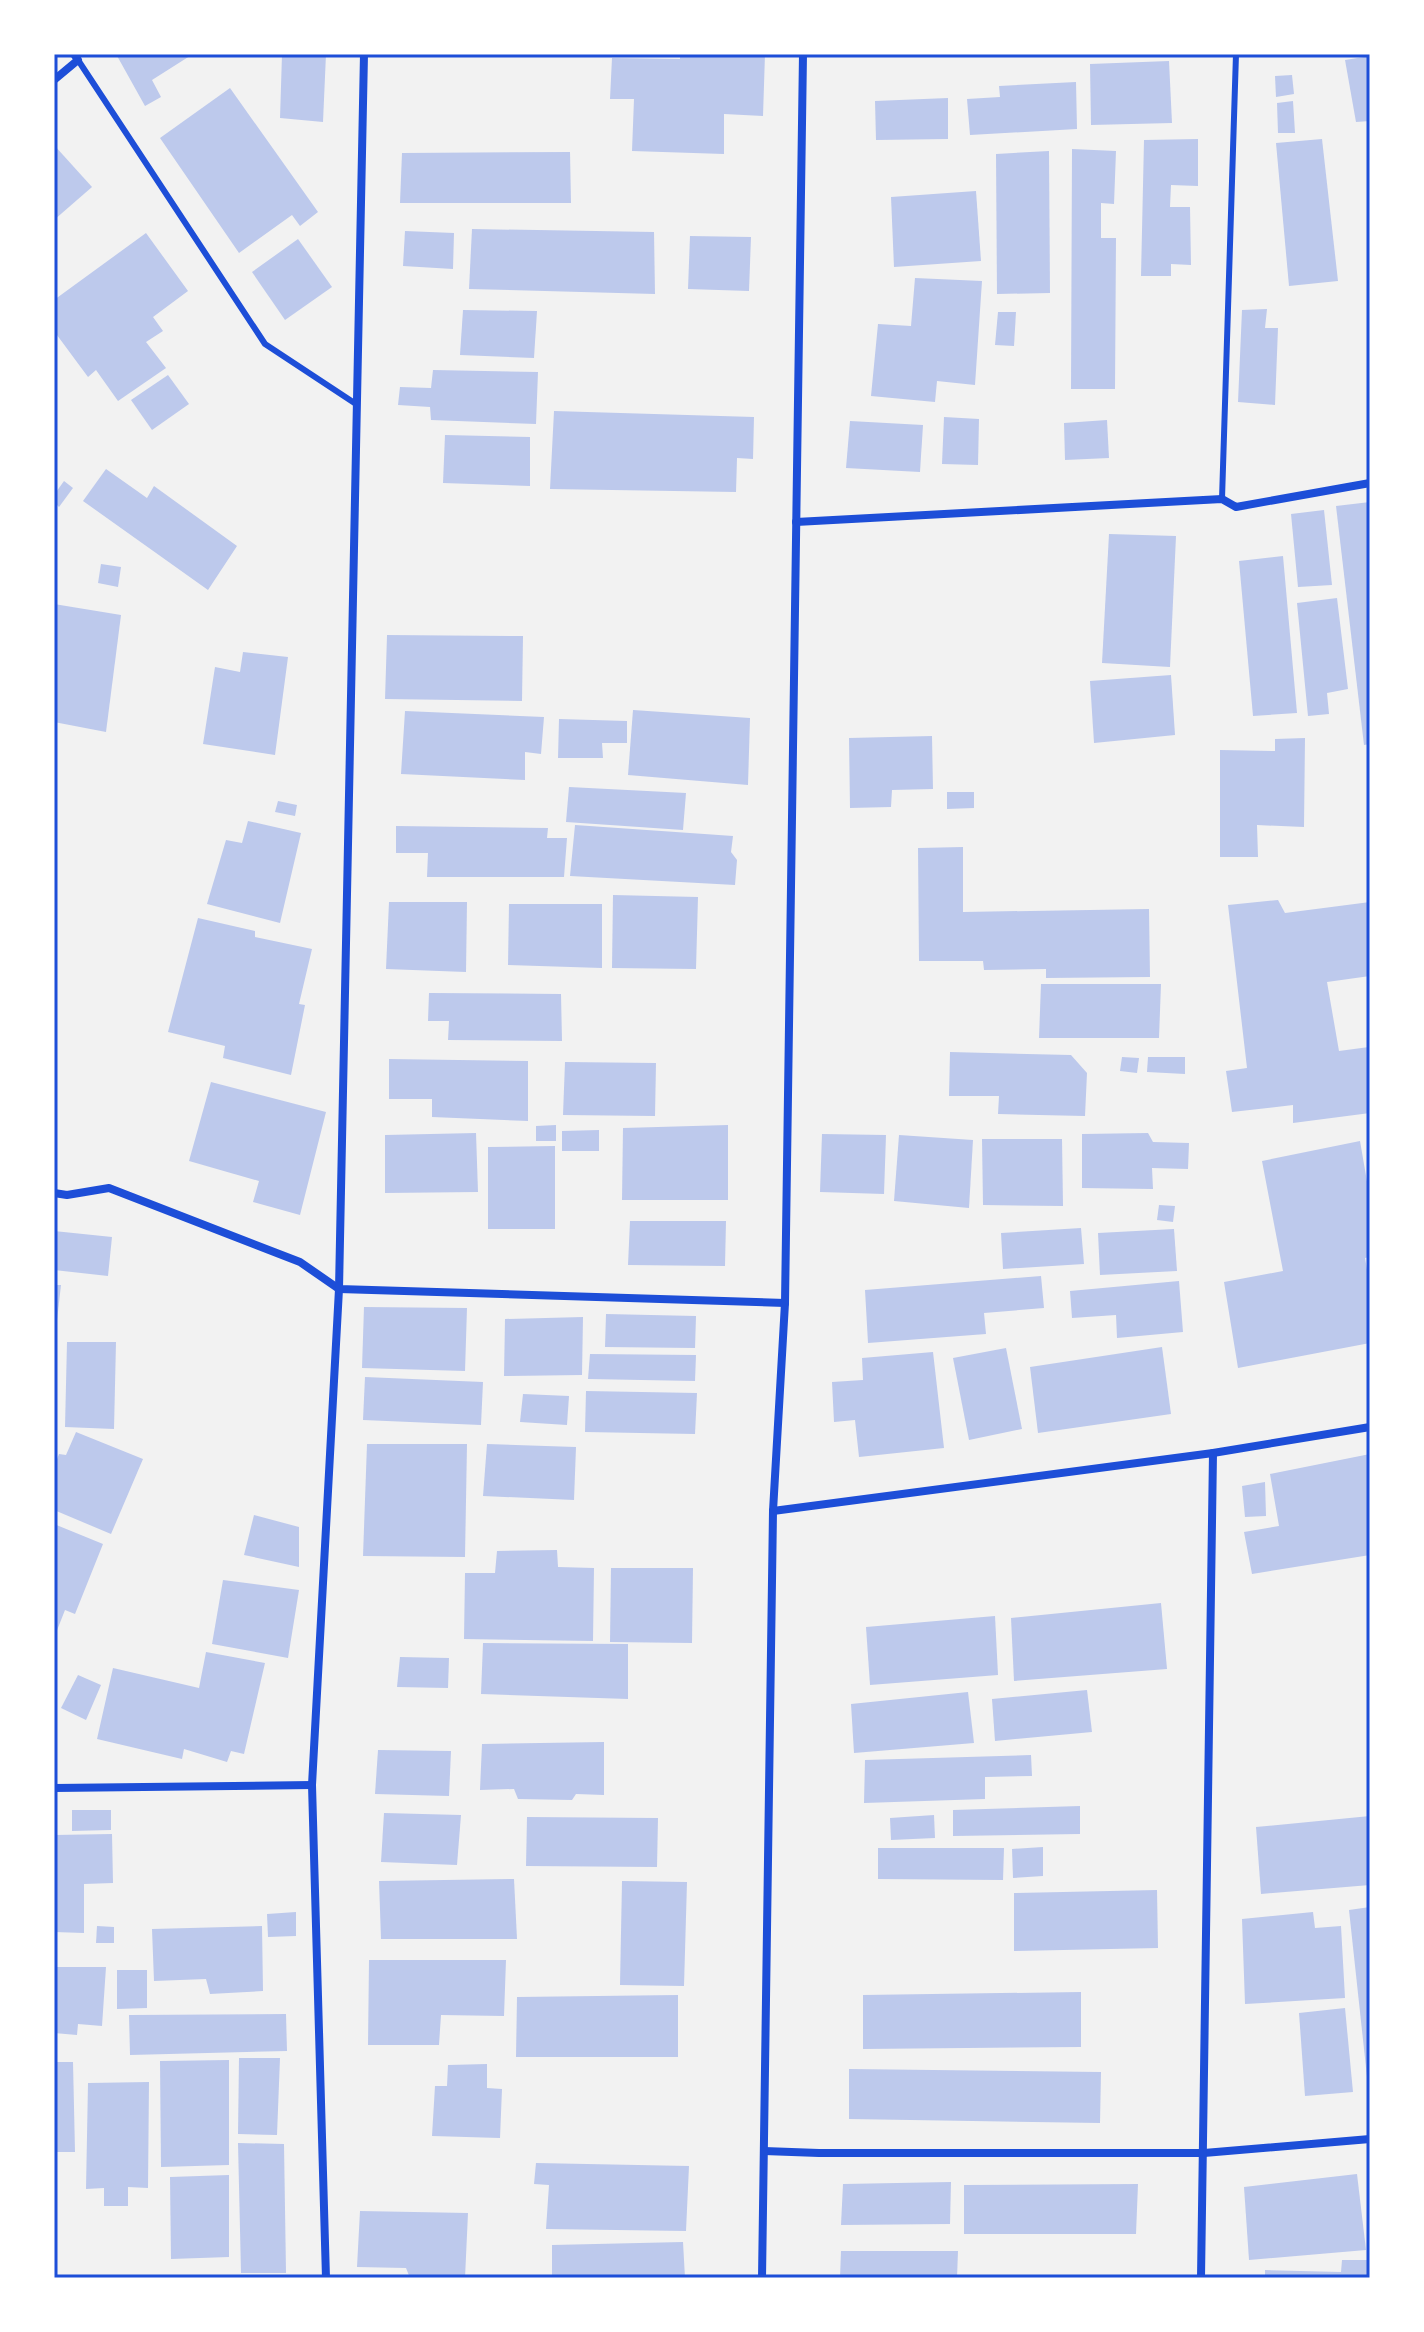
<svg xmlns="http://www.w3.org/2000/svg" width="1424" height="2332" font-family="Raleway,sans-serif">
	<rect width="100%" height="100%" fill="#f2f2f2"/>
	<g fill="#bdc9ec">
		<polygon points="116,54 193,54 152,80 161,97 145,106"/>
		<polygon points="282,54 326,54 323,122 280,118"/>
		<polygon points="680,54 765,54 763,116 724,114 724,154 632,151 634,99 610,99 612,58 680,59"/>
		<polygon points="1370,56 1370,121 1356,122 1345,60"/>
		<polygon points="1169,61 1172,123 1091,125 1090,64"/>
		<polygon points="1292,75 1294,94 1276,97 1275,76"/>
		<polygon points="1076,82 1077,129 970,135 967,99 1000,97 999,86"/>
		<polygon points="230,88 318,212 300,226 292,215 239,253 160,138"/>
		<polygon points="948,98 948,139 876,140 875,101"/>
		<polygon points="1293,101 1295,133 1278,133 1277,103"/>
		<polygon points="1198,139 1198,186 1171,185 1170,207 1190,207 1191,265 1171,264 1171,276 1141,276 1144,140"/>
		<polygon points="1322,139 1338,281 1289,286 1276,143"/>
		<polygon points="54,145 92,187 54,220"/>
		<polygon points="1072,149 1116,151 1114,204 1101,203 1101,238 1116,238 1115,389 1071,389"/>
		<polygon points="1049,151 1050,293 997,294 996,154"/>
		<polygon points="570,152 571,203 400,203 402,153"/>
		<polygon points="976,191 981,261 894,267 891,197"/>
		<polygon points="472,229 654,232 655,294 469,289"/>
		<polygon points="405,231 454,233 453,269 403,266"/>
		<polygon points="146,233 188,291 153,317 163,331 146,342 166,368 118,401 96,370 88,377 54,331 54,300"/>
		<polygon points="690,236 751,237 749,291 688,289"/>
		<polygon points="298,239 332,287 285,320 252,272"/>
		<polygon points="915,278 982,281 975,385 937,381 935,402 871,396 878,324 911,326"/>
		<polygon points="1267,309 1265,328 1278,328 1275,405 1238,402 1242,310"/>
		<polygon points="463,310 537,311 534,358 460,355"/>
		<polygon points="998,312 1016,312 1014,346 995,345"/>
		<polygon points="433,370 538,372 536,424 431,420 430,407 398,405 400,387 431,388"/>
		<polygon points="168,375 189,404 152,430 131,400"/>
		<polygon points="554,411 754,417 753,459 737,458 736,492 550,489"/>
		<polygon points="944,417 979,419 978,465 942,464"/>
		<polygon points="1107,420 1109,458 1065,460 1064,423"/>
		<polygon points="850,421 923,425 920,472 846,468"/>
		<polygon points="445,435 530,437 530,486 443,483"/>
		<polygon points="106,469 147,498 154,486 237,546 208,590 83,501"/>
		<polygon points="64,481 73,488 59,507 54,502 54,495"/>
		<polygon points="1370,502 1370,744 1364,745 1336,506"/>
		<polygon points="1324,510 1332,585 1298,587 1291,514"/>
		<polygon points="1109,534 1176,536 1170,667 1102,663"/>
		<polygon points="1283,556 1297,713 1253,716 1239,561"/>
		<polygon points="101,564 121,567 118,587 98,583"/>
		<polygon points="1337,598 1348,689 1327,693 1329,714 1308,716 1297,603"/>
		<polygon points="54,604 121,615 106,732 54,722"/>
		<polygon points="387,635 523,636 522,701 385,699"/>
		<polygon points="243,652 288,657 275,755 203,744 215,667 240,672"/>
		<polygon points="1171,675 1175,735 1094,743 1090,681"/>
		<polygon points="633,710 750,718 748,785 628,775"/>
		<polygon points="405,711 544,717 541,754 525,752 525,780 401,774"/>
		<polygon points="559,719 627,721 627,743 602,743 603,758 558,758"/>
		<polygon points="932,736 933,789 892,790 891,807 850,808 849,738"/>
		<polygon points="1305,738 1304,827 1257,825 1258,857 1220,857 1220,750 1275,751 1275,739"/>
		<polygon points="569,787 686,793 683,830 566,822"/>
		<polygon points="947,792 974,792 974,808 947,809"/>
		<polygon points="278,801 297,805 295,816 275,812"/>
		<polygon points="248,821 301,833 280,923 207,904 226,840 242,843"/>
		<polygon points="575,825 733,836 731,852 737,860 735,885 570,876"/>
		<polygon points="396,826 548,828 547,838 567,838 564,877 427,877 428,853 396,853"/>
		<polygon points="963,847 963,912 1149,909 1150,977 1046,978 1046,969 984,970 983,961 919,961 918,848"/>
		<polygon points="613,895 698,897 696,969 612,968"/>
		<polygon points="1278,900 1285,913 1370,902 1370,976 1327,982 1339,1051 1369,1047 1370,1113 1293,1123 1293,1105 1232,1112 1226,1071 1247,1068 1228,905"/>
		<polygon points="389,902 467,902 466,972 386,969"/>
		<polygon points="509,904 602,904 602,968 508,965"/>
		<polygon points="198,918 255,931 255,937 312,949 299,1004 305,1005 291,1075 223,1058 225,1046 168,1032"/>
		<polygon points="1041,984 1161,984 1159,1038 1039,1038"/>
		<polygon points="429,993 561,994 562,1041 448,1040 449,1021 428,1021"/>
		<polygon points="950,1052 1071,1055 1087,1073 1085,1116 998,1114 999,1096 949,1096"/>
		<polygon points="1122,1057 1139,1058 1137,1073 1120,1071"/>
		<polygon points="1148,1057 1185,1057 1185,1074 1147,1072"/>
		<polygon points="389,1059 528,1061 528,1121 432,1117 432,1099 389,1099"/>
		<polygon points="565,1062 656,1063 655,1116 563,1115"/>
		<polygon points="211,1082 326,1112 300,1215 253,1202 259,1181 189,1161"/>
		<polygon points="556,1125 556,1141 536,1141 536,1126"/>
		<polygon points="728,1125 728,1200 622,1200 623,1128"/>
		<polygon points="599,1130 599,1151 562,1151 562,1131"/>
		<polygon points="476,1133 478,1192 385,1193 385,1135"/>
		<polygon points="1148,1133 1153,1142 1189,1143 1188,1169 1152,1168 1153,1189 1082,1188 1082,1134"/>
		<polygon points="822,1134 886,1135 884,1194 820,1192"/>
		<polygon points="899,1135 973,1140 969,1208 894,1201"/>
		<polygon points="982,1139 1062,1139 1063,1206 983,1205"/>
		<polygon points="1360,1141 1370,1199 1370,1257 1365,1258 1370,1287 1370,1343 1238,1368 1224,1282 1283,1271 1262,1161"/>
		<polygon points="555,1146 555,1229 488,1229 488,1147"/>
		<polygon points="1159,1205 1175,1206 1173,1222 1157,1220"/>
		<polygon points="630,1221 726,1221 725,1266 628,1265"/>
		<polygon points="1081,1228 1084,1264 1003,1269 1001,1233"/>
		<polygon points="1174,1229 1177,1271 1100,1275 1098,1233"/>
		<polygon points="54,1231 112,1237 108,1276 54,1270"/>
		<polygon points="1041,1276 1044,1308 984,1313 986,1334 868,1343 865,1290"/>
		<polygon points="1179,1281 1183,1332 1117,1338 1116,1315 1072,1318 1070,1291"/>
		<polygon points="54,1285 61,1285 56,1329 54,1329"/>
		<polygon points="364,1307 467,1308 465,1371 362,1368"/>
		<polygon points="606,1314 696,1316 695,1348 605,1347"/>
		<polygon points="583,1317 582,1375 504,1376 505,1319"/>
		<polygon points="67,1342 116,1342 114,1429 65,1427"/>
		<polygon points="1162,1347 1171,1414 1038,1433 1030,1367"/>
		<polygon points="1006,1348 1022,1429 969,1440 953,1358"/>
		<polygon points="933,1352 944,1448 859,1457 855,1420 834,1422 832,1382 863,1380 862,1358"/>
		<polygon points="590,1354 696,1355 695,1381 588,1379"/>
		<polygon points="365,1377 483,1382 481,1425 363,1420"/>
		<polygon points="586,1391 697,1393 695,1434 585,1432"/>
		<polygon points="523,1394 569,1396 567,1425 520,1422"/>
		<polygon points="76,1432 143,1459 111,1534 54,1510 54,1467 59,1454 66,1455"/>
		<polygon points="367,1444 467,1444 465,1557 363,1556"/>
		<polygon points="487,1444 576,1447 574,1500 483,1496"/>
		<polygon points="1370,1454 1370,1535 1367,1536 1370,1555 1252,1574 1244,1532 1279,1526 1270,1474"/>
		<polygon points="1265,1482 1266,1516 1245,1517 1242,1486"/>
		<polygon points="254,1515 299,1527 299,1567 244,1555"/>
		<polygon points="54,1524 103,1544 75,1614 65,1610 54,1638"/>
		<polygon points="557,1550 558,1567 594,1568 593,1641 464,1639 465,1573 495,1573 497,1551"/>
		<polygon points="611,1568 693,1568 692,1643 610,1642"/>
		<polygon points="223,1580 299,1590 288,1658 212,1644"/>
		<polygon points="1161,1603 1167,1669 1014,1681 1011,1618"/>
		<polygon points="995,1616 998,1675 870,1685 866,1627"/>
		<polygon points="483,1643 628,1644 628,1699 481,1694"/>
		<polygon points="206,1652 265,1663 244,1754 231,1751 227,1762 184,1749 182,1759 97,1739 113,1668 199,1688"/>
		<polygon points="400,1657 449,1658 448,1688 397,1687"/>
		<polygon points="78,1675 101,1685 86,1720 61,1708"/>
		<polygon points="1087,1690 1092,1732 995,1741 992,1699"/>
		<polygon points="968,1692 974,1743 854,1753 851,1704"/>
		<polygon points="604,1742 604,1795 576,1794 572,1800 518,1799 514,1789 480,1790 482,1744"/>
		<polygon points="378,1750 451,1751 449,1796 375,1794"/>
		<polygon points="1031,1755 1032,1776 985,1777 985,1799 864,1803 865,1760"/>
		<polygon points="1080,1806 1080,1834 953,1836 953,1810"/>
		<polygon points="72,1810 111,1810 111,1830 72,1831"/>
		<polygon points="384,1813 461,1815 457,1865 381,1862"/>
		<polygon points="934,1815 935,1838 891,1840 890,1818"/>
		<polygon points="1370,1816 1370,1885 1261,1894 1256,1827"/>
		<polygon points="527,1817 658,1818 657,1867 526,1866"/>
		<polygon points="112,1834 113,1883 84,1884 84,1933 54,1932 54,1835"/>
		<polygon points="1043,1847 1043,1876 1013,1878 1012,1849"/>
		<polygon points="878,1848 1004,1848 1003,1880 878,1879"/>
		<polygon points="514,1879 517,1939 381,1939 379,1881"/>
		<polygon points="622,1881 687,1882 684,1986 620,1985"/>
		<polygon points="1157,1890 1158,1948 1014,1951 1014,1893"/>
		<polygon points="1370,1907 1370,2086 1368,2086 1349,1910"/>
		<polygon points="296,1912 296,1936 268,1937 267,1914"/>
		<polygon points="1313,1912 1315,1928 1341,1926 1345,1998 1245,2004 1242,1919"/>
		<polygon points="97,1926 114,1927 114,1943 96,1943"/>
		<polygon points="262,1926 263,1991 210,1994 206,1979 154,1981 152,1929"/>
		<polygon points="369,1960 506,1960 504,2016 441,2015 439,2045 368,2045"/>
		<polygon points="54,1967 106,1967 102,2026 78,2024 77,2035 54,2033"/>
		<polygon points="117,1970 147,1970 147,2008 117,2009"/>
		<polygon points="1081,1992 1081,2047 863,2049 863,1995"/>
		<polygon points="678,1995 678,2057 516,2057 517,1997"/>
		<polygon points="1345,2008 1353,2092 1305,2096 1299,2013"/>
		<polygon points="286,2014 287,2051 130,2055 129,2015"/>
		<polygon points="239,2058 280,2058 277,2135 238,2134"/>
		<polygon points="229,2060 229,2165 161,2167 160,2061"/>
		<polygon points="54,2062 73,2062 75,2152 54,2152"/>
		<polygon points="487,2064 487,2088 502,2089 500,2138 432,2136 435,2086 447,2086 448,2065"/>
		<polygon points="849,2069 1101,2072 1100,2123 849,2119"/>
		<polygon points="149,2082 148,2188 128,2187 128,2206 104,2206 104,2188 86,2189 88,2083"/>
		<polygon points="238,2143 284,2144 286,2273 241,2273"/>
		<polygon points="536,2163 689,2166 686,2231 546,2229 549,2185 534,2184"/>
		<polygon points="1357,2174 1366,2250 1249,2260 1244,2187"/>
		<polygon points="229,2175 229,2257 171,2259 170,2177"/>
		<polygon points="951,2182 950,2224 841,2225 843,2184"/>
		<polygon points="1138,2184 1136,2234 964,2234 964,2185"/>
		<polygon points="360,2211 468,2213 465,2278 410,2278 406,2268 357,2267"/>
		<polygon points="683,2242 685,2278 552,2278 552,2245"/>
		<polygon points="841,2251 958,2251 957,2278 840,2278"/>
		<polygon points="1342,2260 1370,2260 1370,2278 1265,2278 1265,2270 1341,2272"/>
	</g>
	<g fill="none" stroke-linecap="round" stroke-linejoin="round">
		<g stroke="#1d4ed8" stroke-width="6">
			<polyline points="78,60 265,344 356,404"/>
			<polyline points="1222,499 1236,54"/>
		</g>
		<g stroke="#1d4ed8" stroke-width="8">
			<polyline points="54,80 78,60 74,54"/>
			<polyline points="796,522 1222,499 1236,507 1370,483"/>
			<polyline points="54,1193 67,1195 109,1188 300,1262 339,1289 785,1303"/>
			<polyline points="773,1511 1213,1453 1370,1427"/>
			<polyline points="54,1788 312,1785"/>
			<polyline points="764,2151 819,2153 1204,2153 1370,2139"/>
			<polyline points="326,2278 312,1785 339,1289 364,54"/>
			<polyline points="762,2278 773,1511 785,1303 803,54"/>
			<polyline points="1201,2278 1213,1453"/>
		</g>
	</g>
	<rect width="1424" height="2332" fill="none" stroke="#ffffff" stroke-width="112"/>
	<rect x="56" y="56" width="1312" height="2220" fill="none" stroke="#1d4ed8" stroke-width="3"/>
</svg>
